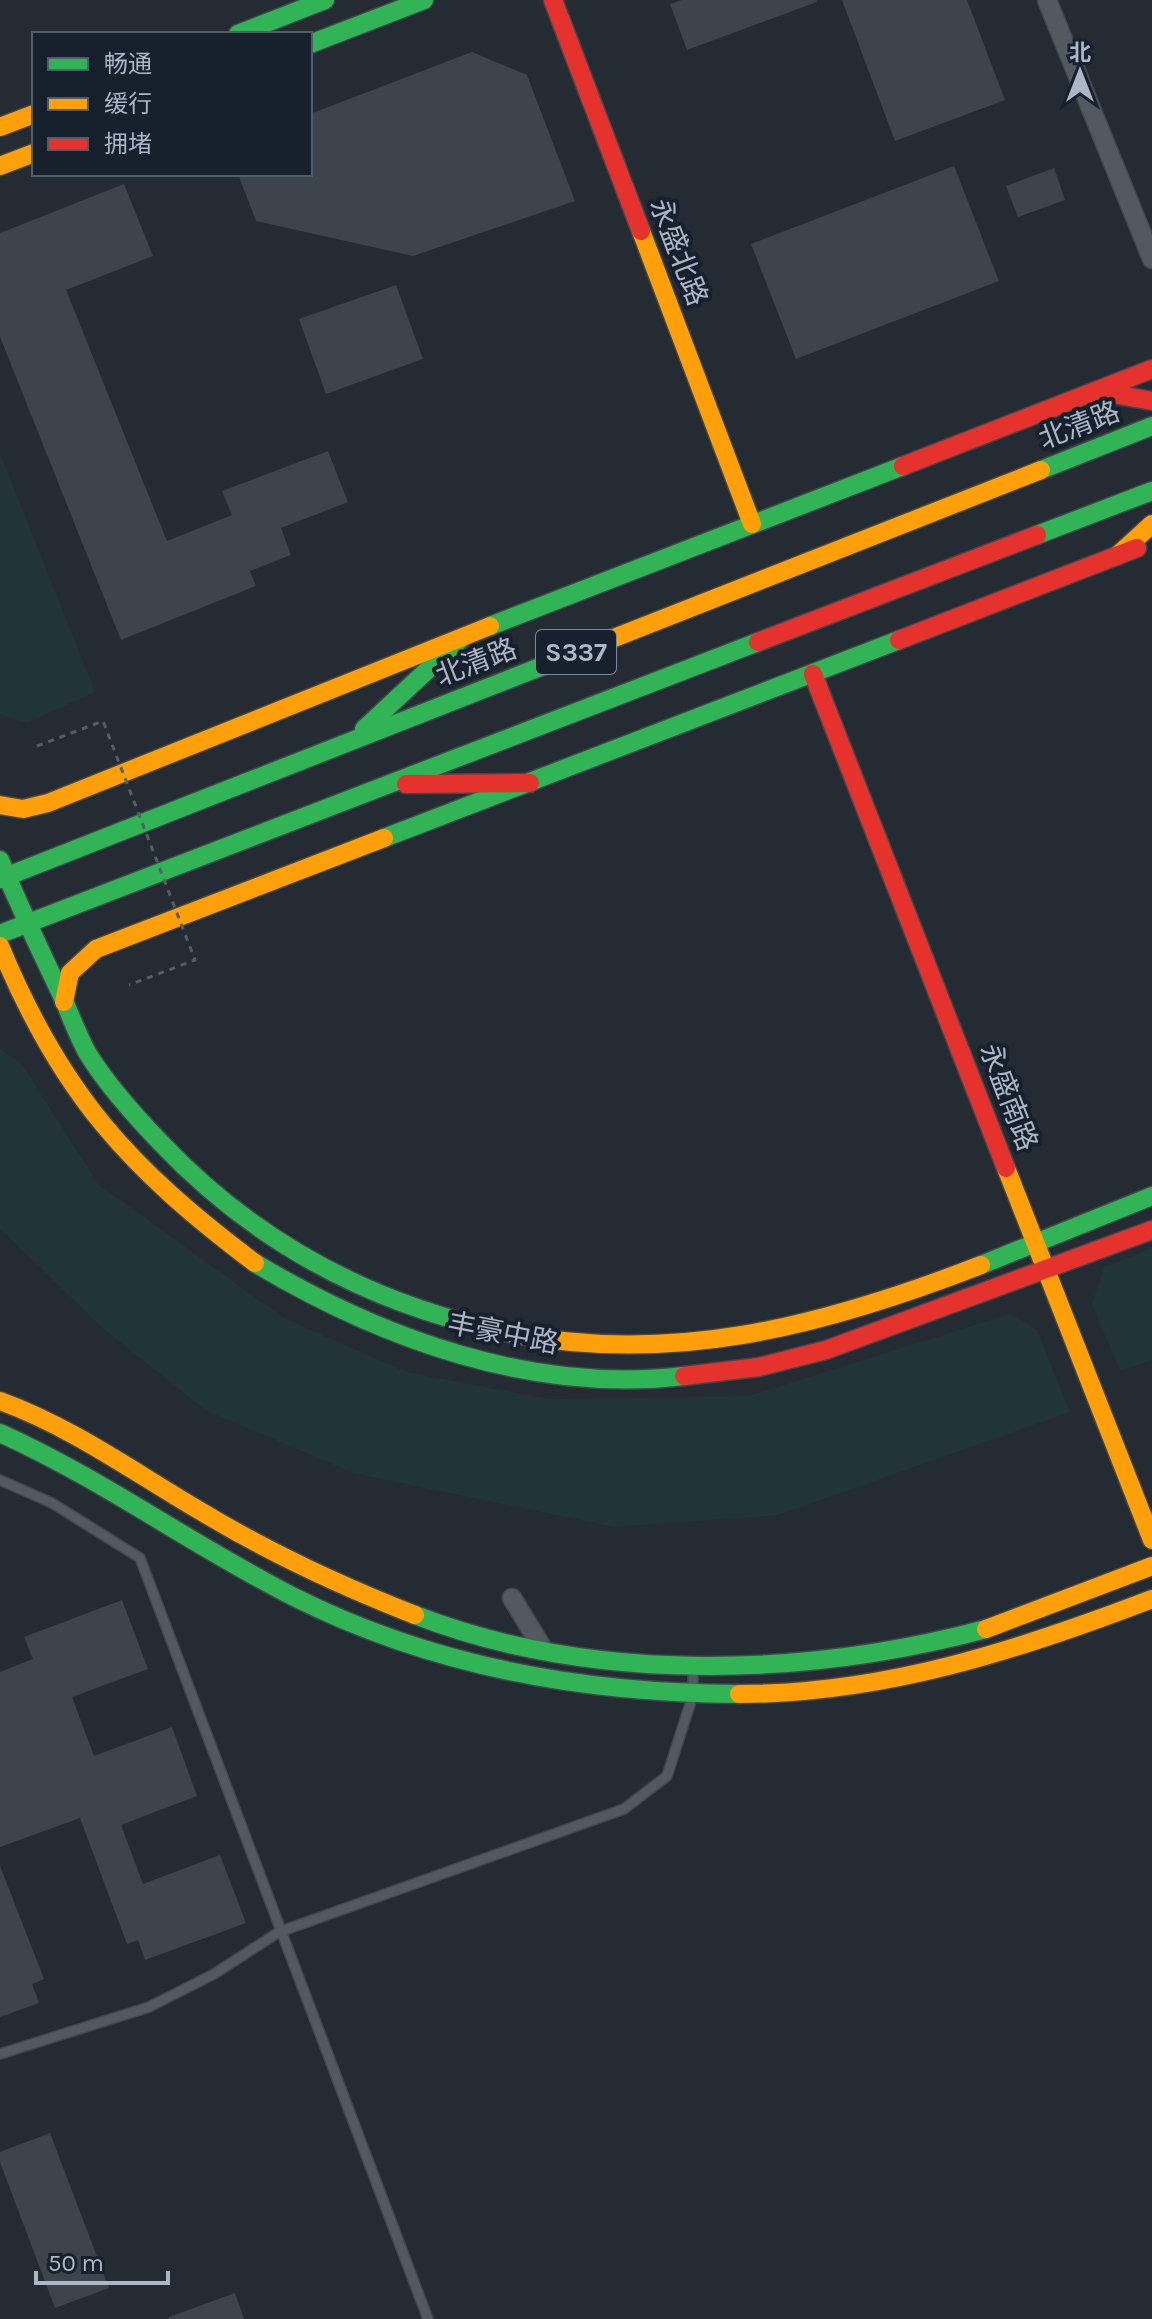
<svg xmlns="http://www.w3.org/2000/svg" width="1152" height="2319" font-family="Karla,'Noto Sans SC',sans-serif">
	<rect width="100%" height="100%" fill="#242b32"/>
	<g fill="#213538">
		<polygon points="0,453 95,692 27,723 0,714"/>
		<polygon points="0,1049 21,1063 98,1184 284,1318 406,1372 549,1399 749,1396 1010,1314 1037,1330 1070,1412 778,1515 614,1527 353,1473 205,1410 106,1331 0,1229"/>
		<polygon points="1152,1248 1152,1360 1120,1371 1092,1304 1104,1267"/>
	</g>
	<g fill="#3e444b">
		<polygon points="682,0 816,0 817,2 687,50 670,4"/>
		<polygon points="842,0 967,0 1005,100 895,141"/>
		<polygon points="472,52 527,75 575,201 413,256 256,221 238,174 310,174 310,114"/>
		<polygon points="954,166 999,281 796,359 751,244"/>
		<polygon points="1054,168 1065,200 1018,217 1006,186"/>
		<polygon points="124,184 153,256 66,290 167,541 232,515 222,491 328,451 348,502 281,528 291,555 250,571 256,586 121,640 0,337 0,233"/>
		<polygon points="396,285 423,359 326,394 299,319"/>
		<polygon points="122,1600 148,1669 72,1697 94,1756 172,1727 197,1796 121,1825 143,1884 220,1855 246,1923 145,1960 138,1940 127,1944 80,1818 0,1847 0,1672 33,1659 24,1637"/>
		<polygon points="0,1866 44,1979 32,1984 39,2003 0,2017"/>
		<polygon points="50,2133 109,2288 55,2308 0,2162 0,2152"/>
		<polygon points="235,2293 244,2319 169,2319 169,2317"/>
	</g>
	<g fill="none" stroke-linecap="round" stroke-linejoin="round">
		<g stroke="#42474d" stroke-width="12">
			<g id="lane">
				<polyline points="0,1480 52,1503 140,1558 428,2319"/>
				<polyline points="0,2054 149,2007 214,1974 279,1932 624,1809 667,1776 693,1695 693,1667"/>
			</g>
		</g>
		<g stroke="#42474d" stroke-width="21">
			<g id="street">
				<polyline points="1047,0 1152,259"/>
				<polyline points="512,1598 543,1649"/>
			</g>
		</g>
		<g stroke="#42474d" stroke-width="21">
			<g id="fast">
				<polyline points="238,34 325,0"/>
				<polyline points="310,44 424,0"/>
				<polyline points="1041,470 1152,426"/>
				<polyline points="1037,535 1152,491"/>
				<polyline points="490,626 903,466"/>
				<polyline points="364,729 463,637"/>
				<polyline points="384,838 899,640"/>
				<path d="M0 860C20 907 41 953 63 998 71 1017 78 1036 88 1054 108 1086 135 1116 161 1143 253 1240 365 1301 495 1330"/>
				<polyline points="0,879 558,660"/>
				<polyline points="0,934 758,642"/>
				<path d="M255 1263C382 1339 533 1394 684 1376"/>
				<polyline points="981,1265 1152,1196"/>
				<path d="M0 1433C102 1479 192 1545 292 1596 433 1667 583 1693 739 1694"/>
				<path d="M415 1615C593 1684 806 1677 986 1629"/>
			</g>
		</g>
		<g stroke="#42474d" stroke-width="21">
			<g id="slow">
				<polyline points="0,127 34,114"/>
				<polyline points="0,166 34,153"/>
				<polyline points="641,231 752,524"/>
				<polyline points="1118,555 1152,524"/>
				<polyline points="558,660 1041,470"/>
				<polyline points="0,805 23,809 48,803 490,626"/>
				<path d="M0 946C61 1094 129 1168 255 1263"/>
				<polyline points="64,1002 70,973 96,949 384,838"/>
				<polyline points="1006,1168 1152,1540"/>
				<path d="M495 1330C666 1368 821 1327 981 1265"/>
				<path d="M0 1401C74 1428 135 1473 202 1512 270 1553 341 1586 415 1615"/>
				<polyline points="986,1629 1152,1566"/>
				<path d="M739 1694C884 1694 1019 1650 1152 1599"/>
			</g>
		</g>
		<g stroke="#42474d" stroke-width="21">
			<g id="jam">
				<polyline points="553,0 641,231"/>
				<polyline points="1096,391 1152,401"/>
				<polyline points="903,466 1152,369"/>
				<polyline points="899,640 1137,548"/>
				<polyline points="758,642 1037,535"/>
				<polyline points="813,674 1006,1168"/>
				<polyline points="406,784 530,783"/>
				<polyline points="684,1376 759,1367 826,1350 1152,1230"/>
			</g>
		</g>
		<use href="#lane" stroke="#535961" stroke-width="9"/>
		<use href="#street" stroke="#535961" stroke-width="18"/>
		<use href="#fast" stroke="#30b455" stroke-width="18"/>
		<use href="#slow" stroke="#ff9f0a" stroke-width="18"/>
		<use href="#jam" stroke="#e5322d" stroke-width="18"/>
		<polyline stroke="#565d63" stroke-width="3" stroke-dasharray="6 6" stroke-linecap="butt" points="37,746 103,721 195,960 129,985"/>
	</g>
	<g text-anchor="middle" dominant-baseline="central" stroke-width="8" stroke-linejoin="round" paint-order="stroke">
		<rect fill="#17212d" stroke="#7f8998" stroke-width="2" x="536" y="630" width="80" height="44" rx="6"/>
		<g font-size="26" font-weight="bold" fill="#abb6c6">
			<text x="576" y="652">S337</text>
		</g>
		<g font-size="28" fill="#abb6c6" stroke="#17212d">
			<text transform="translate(679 252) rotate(69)">永盛北路</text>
			<text transform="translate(1079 425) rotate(-21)">北清路</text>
			<text transform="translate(476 662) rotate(-21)">北清路</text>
			<text transform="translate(1009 1097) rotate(69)">永盛南路</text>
			<text transform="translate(503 1333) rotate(11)">丰豪中路</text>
		</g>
	</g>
	<rect x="32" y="32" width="280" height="144" fill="#17212d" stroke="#525d6a" stroke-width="2"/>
	<rect x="48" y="58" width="40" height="12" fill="#30b455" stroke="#525d6a" stroke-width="2"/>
	<text x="104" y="72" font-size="24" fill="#abb6c6">畅通</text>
	<rect x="48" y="98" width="40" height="12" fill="#ff9f0a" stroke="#525d6a" stroke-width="2"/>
	<text x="104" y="112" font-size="24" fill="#abb6c6">缓行</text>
	<rect x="48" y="138" width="40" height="12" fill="#e5322d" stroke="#525d6a" stroke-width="2"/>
	<text x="104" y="152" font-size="24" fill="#abb6c6">拥堵</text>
	<g transform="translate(1080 72)" stroke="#17212d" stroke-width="6" paint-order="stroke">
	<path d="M0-6L14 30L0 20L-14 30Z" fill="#abb6c6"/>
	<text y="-12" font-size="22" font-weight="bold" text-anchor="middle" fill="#abb6c6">北</text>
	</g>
	<path d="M36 2271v12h132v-12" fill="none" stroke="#abb6c6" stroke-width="4"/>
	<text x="48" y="2271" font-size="24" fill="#abb6c6" stroke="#17212d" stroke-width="6" paint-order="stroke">50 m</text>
</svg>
